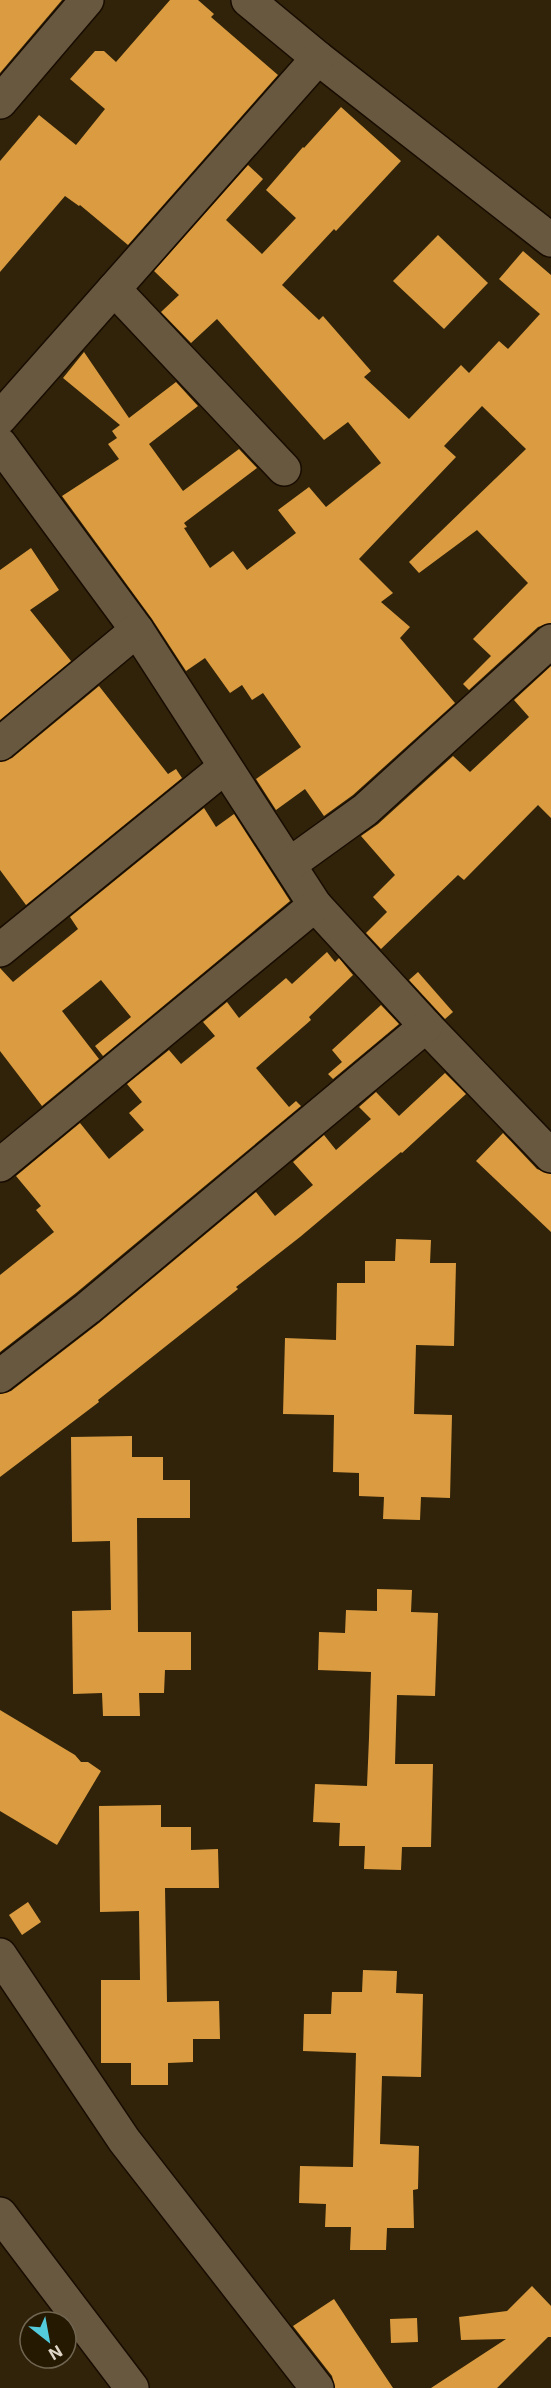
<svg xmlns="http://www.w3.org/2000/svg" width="551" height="2388" font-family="Inter,sans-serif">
	<rect width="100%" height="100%" fill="#30230a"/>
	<g fill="#db9c41">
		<polygon points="0,0 62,0 0,73"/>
		<polygon points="170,0 198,0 214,14 211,17 278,75 128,245 80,205 79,206 65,196 0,272 0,161 39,115 76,145 105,109 70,79 95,51 104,51 116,62"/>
		<polygon points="341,107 401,161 336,231 334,229 282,285 319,320 323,316 371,371 364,377 409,419 461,365 469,373 499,341 508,349 540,314 499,279 523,251 551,275 551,623 538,627 469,690 463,684 491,656 473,639 528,583 477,530 419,573 409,562 526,449 482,406 444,446 456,457 359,559 393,593 381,602 410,627 400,638 455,703 353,795 324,816 305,789 276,810 256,779 301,747 263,693 252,700 242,685 230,693 205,658 186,671 152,619 62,496 119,459 108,444 117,438 112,431 120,425 63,378 84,352 129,418 176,382 198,406 149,444 183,491 239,449 257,468 184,523 187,527 184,528 210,568 233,551 247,570 296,533 278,510 309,487 326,507 381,463 348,422 324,440 217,319 191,343 161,312 179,295 154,271 248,165 263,179 226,220 262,254 296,218 266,190 303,147 304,148"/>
		<polygon points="438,235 488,283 444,329 393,281"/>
		<polygon points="31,548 59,590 30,610 71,661 0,720 0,570"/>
		<polygon points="551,666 551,818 538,805 464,880 458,875 381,949 366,933 387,912 373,897 395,875 361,836 378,824 453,756 470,772 529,717 514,700"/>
		<polygon points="99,686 168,774 176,769 182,778 26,905 0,870 0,762 12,758"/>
		<polygon points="204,808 216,827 234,814 290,901 103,1056 95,1046 131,1017 101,980 62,1011 99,1059 42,1106 0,1051 0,968 13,982 78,929 70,917"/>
		<polygon points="327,952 335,962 339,958 353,975 309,1017 311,1020 256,1068 289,1107 296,1101 301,1106 76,1293 0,1352 0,1275 54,1232 36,1210 41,1206 16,1176 80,1123 109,1159 144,1130 129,1113 142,1102 127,1084 169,1050 181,1064 215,1036 203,1022 227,1002 239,1018 286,978 292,984"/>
		<polygon points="418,972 453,1012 445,1019 409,980"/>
		<polygon points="381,1005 399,1024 333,1079 328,1074 342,1062 332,1050"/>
		<polygon points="445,1073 466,1094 402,1153 401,1152 300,1237 236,1287 238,1289 98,1400 99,1402 0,1477 0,1394 11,1391 99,1323 256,1192 275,1216 313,1185 293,1162 324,1135 336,1150 371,1119 359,1107 376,1092 399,1116"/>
		<polygon points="503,1133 537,1169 551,1174 551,1232 476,1161"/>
		<polygon points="396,1239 431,1240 430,1263 456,1263 454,1346 416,1345 414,1414 452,1415 450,1498 421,1497 420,1520 383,1519 384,1497 359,1496 359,1473 333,1472 334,1415 283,1414 285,1338 336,1340 337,1283 365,1283 365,1261 395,1261"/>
		<polygon points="132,1436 132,1457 163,1457 163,1480 190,1480 190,1518 137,1518 138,1632 191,1632 191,1670 165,1670 164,1693 139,1693 140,1716 103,1716 102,1693 73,1694 72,1611 111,1610 110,1541 72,1542 71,1437"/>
		<polygon points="377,1589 412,1590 411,1612 438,1613 435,1696 397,1695 395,1764 433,1764 431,1847 402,1847 401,1870 364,1869 365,1846 339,1846 340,1823 313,1822 315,1784 367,1786 369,1738 371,1672 318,1670 319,1632 345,1633 346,1610 377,1611"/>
		<polygon points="0,1710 75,1755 81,1762 88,1762 101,1771 57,1845 0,1811"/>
		<polygon points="161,1805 161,1827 191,1827 191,1850 218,1849 219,1888 165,1888 167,2002 219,2001 220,2039 193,2039 193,2062 168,2063 168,2085 131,2085 131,2063 101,2063 101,1980 140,1980 139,1911 100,1912 99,1806"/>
		<polygon points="28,1902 41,1922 22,1935 9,1915"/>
		<polygon points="363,1970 397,1971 396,1993 423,1994 421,2077 382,2076 380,2144 419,2146 418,2189 413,2190 414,2228 387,2228 386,2250 350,2250 351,2227 325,2227 326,2204 299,2203 300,2166 353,2167 356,2053 303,2051 304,2014 331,2014 332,1992 362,1992"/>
		<polygon points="532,2286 551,2306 551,2337 548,2337 497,2388 431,2388 506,2339 461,2340 459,2317 507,2311"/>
		<polygon points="334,2299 353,2328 393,2388 335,2388 332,2376 293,2326"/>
		<polygon points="417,2318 418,2342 391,2343 390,2319"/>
	</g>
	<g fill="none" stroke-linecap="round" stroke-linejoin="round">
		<g stroke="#180c00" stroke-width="36">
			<g id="minor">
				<polyline points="248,0 318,58 551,240"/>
				<polyline points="0,102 87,0"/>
				<polyline points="114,289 284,469"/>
				<polyline points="0,418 318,58"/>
				<polyline points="0,444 137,630 315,905 426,1026 551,1156"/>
				<polyline points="0,744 137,630"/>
				<polyline points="290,864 365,810 551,641"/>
				<polyline points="0,950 225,767"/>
				<polyline points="0,1165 315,905"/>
				<polyline points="0,1376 88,1308 426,1026"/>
				<polyline points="0,1955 124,2140 317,2388"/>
				<polyline points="0,2214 132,2388"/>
			</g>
		</g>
		<use href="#minor" stroke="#68583f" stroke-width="33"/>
	</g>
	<g transform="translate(48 2340) rotate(149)"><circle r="28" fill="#261902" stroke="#706551" stroke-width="1.5"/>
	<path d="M0-4.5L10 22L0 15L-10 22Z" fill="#54cadd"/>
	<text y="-9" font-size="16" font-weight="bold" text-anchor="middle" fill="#dfd6c8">N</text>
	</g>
</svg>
